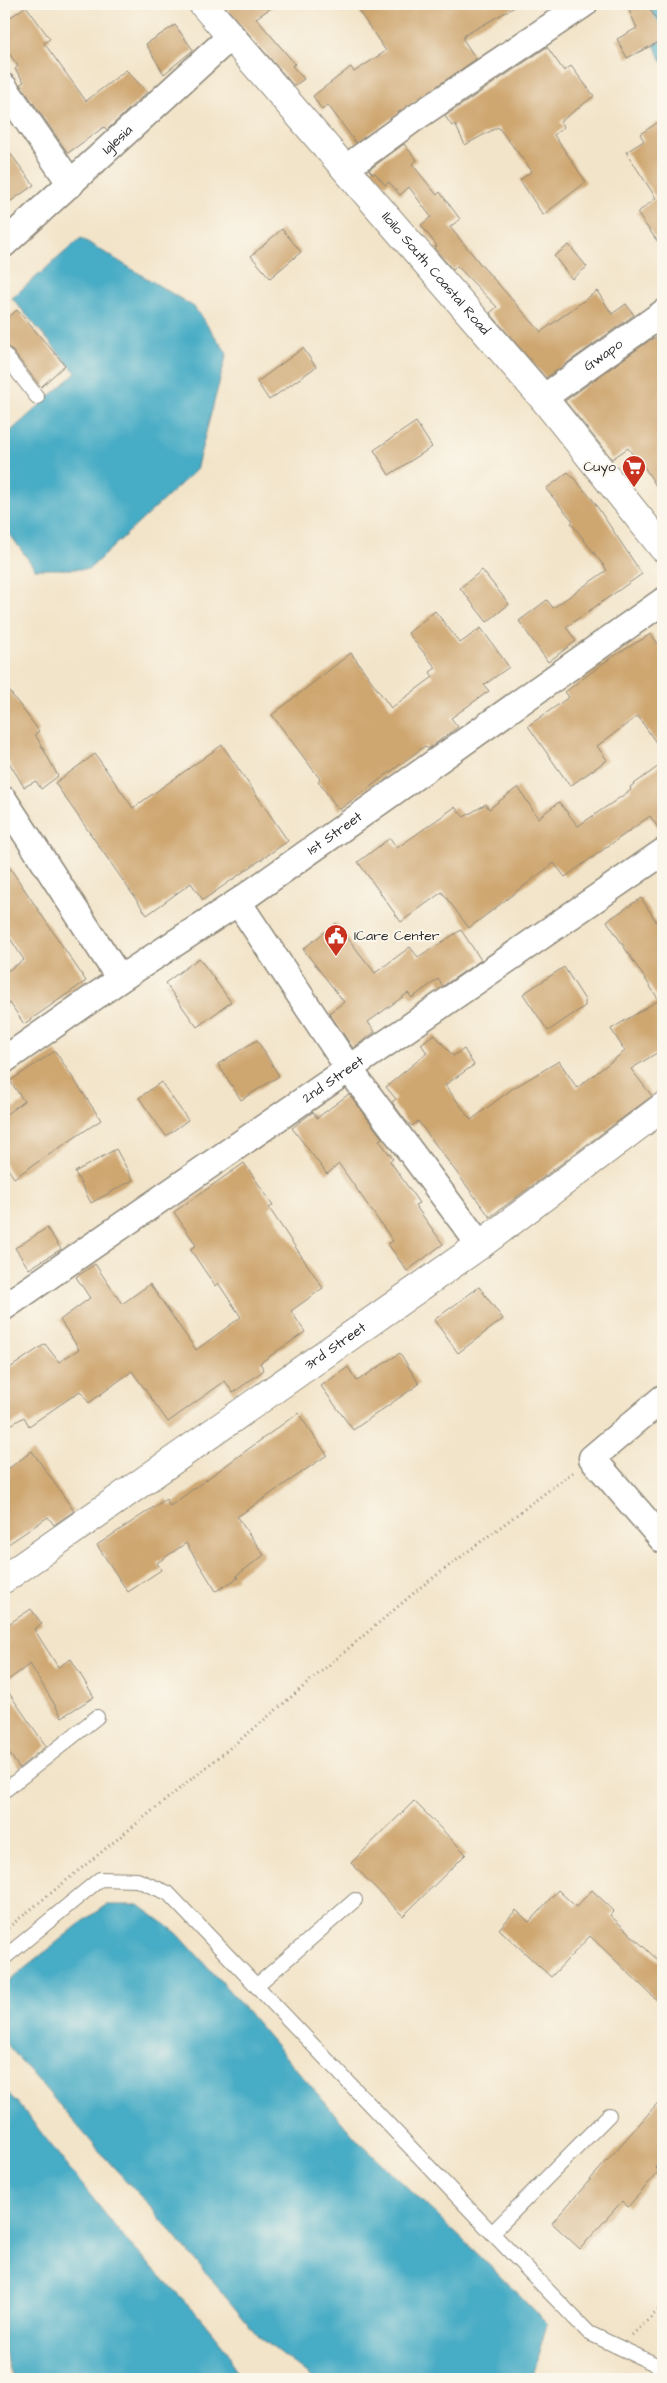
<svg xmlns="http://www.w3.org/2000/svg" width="667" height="2383" font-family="'Architects Daughter',sans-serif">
	<rect width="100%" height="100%" fill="#fbf7ec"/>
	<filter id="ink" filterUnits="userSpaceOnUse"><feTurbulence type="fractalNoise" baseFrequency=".02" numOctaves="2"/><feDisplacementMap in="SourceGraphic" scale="10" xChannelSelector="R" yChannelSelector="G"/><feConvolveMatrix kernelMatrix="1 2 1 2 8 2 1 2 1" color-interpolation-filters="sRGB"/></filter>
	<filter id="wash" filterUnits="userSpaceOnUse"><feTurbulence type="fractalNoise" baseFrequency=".0096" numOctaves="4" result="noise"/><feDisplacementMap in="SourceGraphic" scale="20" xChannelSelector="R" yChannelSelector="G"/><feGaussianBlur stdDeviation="1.12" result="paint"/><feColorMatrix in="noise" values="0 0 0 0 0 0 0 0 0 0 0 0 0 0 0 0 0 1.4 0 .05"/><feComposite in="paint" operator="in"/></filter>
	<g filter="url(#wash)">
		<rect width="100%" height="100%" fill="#f2e4c9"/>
		<g fill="#46acc5" stroke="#386c78">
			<polygon points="634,4 663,4 663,63"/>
			<polygon points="81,238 194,307 227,353 196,470 89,569 35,569 4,526 4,437 76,373 12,298"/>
			<polygon points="107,1905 139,1905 177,1933 226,1987 358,2141 483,2259 547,2324 531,2379 313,2379 258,2336 154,2211 108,2161 4,2041 4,1985 78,1925"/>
			<polygon points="4,2090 18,2103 124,2238 198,2315 228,2352 238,2379 12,2379 4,2352"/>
		</g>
		<g id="blocks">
			<g fill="#cea670">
				<polygon points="223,4 277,4 256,18 295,64 292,66 304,79 294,86"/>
				<polygon points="354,4 520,4 465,35 463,39 476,59 356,143 328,105 322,110 313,96 351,67 354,72 386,51"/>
				<polygon points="639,4 647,4 663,30 663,40 627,58 617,39 637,28 629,10"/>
				<polygon points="26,6 50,39 44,43 86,101 126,70 147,92 107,130 104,127 68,153 20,84 24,82 15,69 18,66 4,46 4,22"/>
				<polygon points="175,25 193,50 164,74 146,44"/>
				<polygon points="547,47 564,71 571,66 594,96 560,122 564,127 554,135 586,182 543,215 520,180 532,171 498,127 465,145 455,124 452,126 445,116"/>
				<polygon points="663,119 663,249 637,213 656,198 626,152 644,141 640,134"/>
				<polygon points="404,144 417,160 412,164 437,195 440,192 460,219 450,227 482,266 541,332 597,291 612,314 626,304 634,315 546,378 490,313 497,307 457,266 453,270 434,248 437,246 421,225 431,217 409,187 400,195 389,182 385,185 375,173 373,174 369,170"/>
				<polygon points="4,145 34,185 4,206"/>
				<polygon points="282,229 301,252 270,278 251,256"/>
				<polygon points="569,245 587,267 572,279 554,256"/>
				<polygon points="17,310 65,365 41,387 11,349 4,345 4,321"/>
				<polygon points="663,334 663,497 643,465 641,466 628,448 612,459 565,401 650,340"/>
				<polygon points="303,348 316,367 269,400 257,382"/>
				<polygon points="416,422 432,447 389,475 374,450"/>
				<polygon points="568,472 592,499 642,574 566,627 576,641 548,662 519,621 547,600 553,608 607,570 571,523 573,521 546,489"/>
				<polygon points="482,570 509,604 487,622 460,588"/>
				<polygon points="435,611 460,643 481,628 509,667 484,685 489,691 451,718 458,727 428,749 425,746 339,810 318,781 320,779 272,715 351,653 391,708 433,677 430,672 436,668 408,633"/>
				<polygon points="651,634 663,651 663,753 638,716 597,746 607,760 570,786 528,726 569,697 565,692 609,659"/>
				<polygon points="4,684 39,731 35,734 58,776 41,789 36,781 24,787 4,754"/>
				<polygon points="222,745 288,841 203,900 191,883 147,915 55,783 95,754 133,808"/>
				<polygon points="663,763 663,835 650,816 565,877 554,863 469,928 442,892 401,922 358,862 390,838 397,848 455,807 464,817 486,804 489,809 518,787 538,818 559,802 578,826 631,790 630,787"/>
				<polygon points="4,859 86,981 24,1024 10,1003 4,1008 4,973 24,960 4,929"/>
				<polygon points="641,898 663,932 663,1049 631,1069 652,1096 490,1217 418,1121 412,1126 405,1120 392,1102 396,1099 386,1087 427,1053 421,1044 434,1034 453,1056 464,1049 474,1065 445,1085 471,1120 512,1089 559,1061 577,1088 625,1051 611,1029 659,1000 607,921"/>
				<polygon points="336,923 375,973 410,947 418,957 461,930 481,960 443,986 438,979 412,998 408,993 368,1022 375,1032 353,1048 329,1013 344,1002 303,949"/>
				<polygon points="199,958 231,1002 197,1027 165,983"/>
				<polygon points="564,967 585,1000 585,1006 548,1031 523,994"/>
				<polygon points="257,1040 279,1076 241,1100 218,1064"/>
				<polygon points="55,1051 101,1120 14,1178 4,1163 4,1116 24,1101 10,1081"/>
				<polygon points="161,1082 188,1120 166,1136 139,1098"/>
				<polygon points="349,1094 382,1138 379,1140 393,1159 390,1161 419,1203 415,1205 443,1244 407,1271 388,1244 393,1241 339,1164 327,1174 292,1128 313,1112 317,1118"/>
				<polygon points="116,1149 133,1180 91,1203 75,1172"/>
				<polygon points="244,1163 273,1205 269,1208 323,1288 291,1311 305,1332 260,1363 264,1370 233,1393 225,1381 168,1422 132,1371 89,1403 80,1391 29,1426 24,1417 4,1429 4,1372 45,1344 59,1362 79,1349 60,1320 90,1298 76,1277 95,1264 122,1304 150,1284 196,1350 241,1317 218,1283 215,1286 190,1249 196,1245 174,1212"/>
				<polygon points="47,1228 61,1249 29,1269 15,1248"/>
				<polygon points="479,1287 503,1319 458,1353 434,1320"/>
				<polygon points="400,1353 419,1384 353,1430 321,1386 348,1367 357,1381"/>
				<polygon points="298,1413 327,1455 237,1517 264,1555 236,1576 238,1578 216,1591 186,1543 157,1563 161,1570 128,1592 97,1545 166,1499 170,1506"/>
				<polygon points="32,1451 74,1511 54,1525 48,1517 4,1547 4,1472"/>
				<polygon points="31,1609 42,1624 34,1629 58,1667 71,1659 94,1697 62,1717 30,1664 4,1683 4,1627"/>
				<polygon points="4,1686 46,1746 19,1768 4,1745"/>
				<polygon points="414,1801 466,1854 403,1916 351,1863"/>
				<polygon points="558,1890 576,1907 592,1890 614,1911 610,1915 663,1965 663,2006 590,1936 551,1977 499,1929 516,1910 529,1922"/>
				<polygon points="663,2097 663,2157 655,2167 659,2171 628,2207 622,2201 580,2249 552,2223"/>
			</g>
		</g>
	</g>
	<g filter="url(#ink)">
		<use href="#blocks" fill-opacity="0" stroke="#8e887a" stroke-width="1"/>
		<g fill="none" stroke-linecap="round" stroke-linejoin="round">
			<g stroke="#8e887a" stroke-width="16">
				<g id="service">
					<polyline points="4,354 37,397"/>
					<polyline points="4,1791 97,1717"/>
					<polyline points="4,1958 100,1879 137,1880 168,1893 492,2233"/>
					<polyline points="256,1986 355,1900"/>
					<polyline points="609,2115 492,2233 589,2333 663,2368"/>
				</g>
			</g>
			<g stroke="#8e887a" stroke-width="29">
				<g id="minor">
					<polyline points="4,87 71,184"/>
					<polyline points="346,168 412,120 584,4"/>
					<path id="s1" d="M4 244 231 36"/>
					<path id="s2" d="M543 398 663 313"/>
					<polyline points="4,800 120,979"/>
					<polyline points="238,902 349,1069 480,1245"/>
					<path id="s3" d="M4 1060 120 979 238 902 663 601"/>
					<path id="s4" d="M4 1307 663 852"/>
					<polyline points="663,1398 592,1458 663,1540"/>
				</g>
			</g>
			<g stroke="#8e887a" stroke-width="30">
				<g id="tertiary">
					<path id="s5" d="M203 4 543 398 663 548"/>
					<path id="s6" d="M4 1579 480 1245 663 1107"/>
				</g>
			</g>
			<g stroke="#8e887a" stroke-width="3" stroke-dasharray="1 4" stroke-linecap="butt">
				<polyline points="4,1931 257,1726 421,1587 573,1472"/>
				<polyline points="632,2335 663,2306"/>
			</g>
			<use href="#service" stroke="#fff" stroke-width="14"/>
			<use href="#minor" stroke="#fff" stroke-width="26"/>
			<use href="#tertiary" stroke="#fff" stroke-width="28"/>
		</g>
	</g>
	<defs>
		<g id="supermarket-pin" transform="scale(1.25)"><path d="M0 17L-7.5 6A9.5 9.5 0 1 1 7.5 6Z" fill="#c8321e" stroke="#fbf7ec"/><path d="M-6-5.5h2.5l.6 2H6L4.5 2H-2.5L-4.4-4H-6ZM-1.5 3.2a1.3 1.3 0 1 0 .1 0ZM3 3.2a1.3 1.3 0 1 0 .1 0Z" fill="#fff"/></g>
		<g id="civic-pin" transform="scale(1.25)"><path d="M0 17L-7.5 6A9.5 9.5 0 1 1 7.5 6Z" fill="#c8321e" stroke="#fbf7ec"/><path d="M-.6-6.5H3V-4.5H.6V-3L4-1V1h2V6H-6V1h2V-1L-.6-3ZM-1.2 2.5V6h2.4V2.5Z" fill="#fff"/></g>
	</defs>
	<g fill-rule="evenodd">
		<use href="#supermarket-pin" x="634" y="467"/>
		<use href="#civic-pin" x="336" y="936"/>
	</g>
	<g text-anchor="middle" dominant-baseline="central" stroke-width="4" stroke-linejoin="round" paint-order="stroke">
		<g font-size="14" fill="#2b2b2b" stroke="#fbf7ec">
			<text stroke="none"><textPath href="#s1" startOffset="154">Iglesia</textPath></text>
			<text stroke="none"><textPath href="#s5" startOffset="356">Iloilo South Coastal Road</textPath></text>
			<text stroke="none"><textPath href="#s2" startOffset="74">Gwapo</textPath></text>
			<text stroke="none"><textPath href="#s3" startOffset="401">1st Street</textPath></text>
			<text stroke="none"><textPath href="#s4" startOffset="400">2nd Street</textPath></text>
			<text stroke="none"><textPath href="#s6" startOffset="405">3rd Street</textPath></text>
		</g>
		<g font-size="14" fill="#2b2b2b" stroke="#fbf7ec" text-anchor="end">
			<text x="616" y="467">Cuyo</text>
			<text x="354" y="936" text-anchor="start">ICare Center</text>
		</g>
	</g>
	<rect width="667" height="2383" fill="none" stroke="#fbf7ec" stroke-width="20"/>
</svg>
